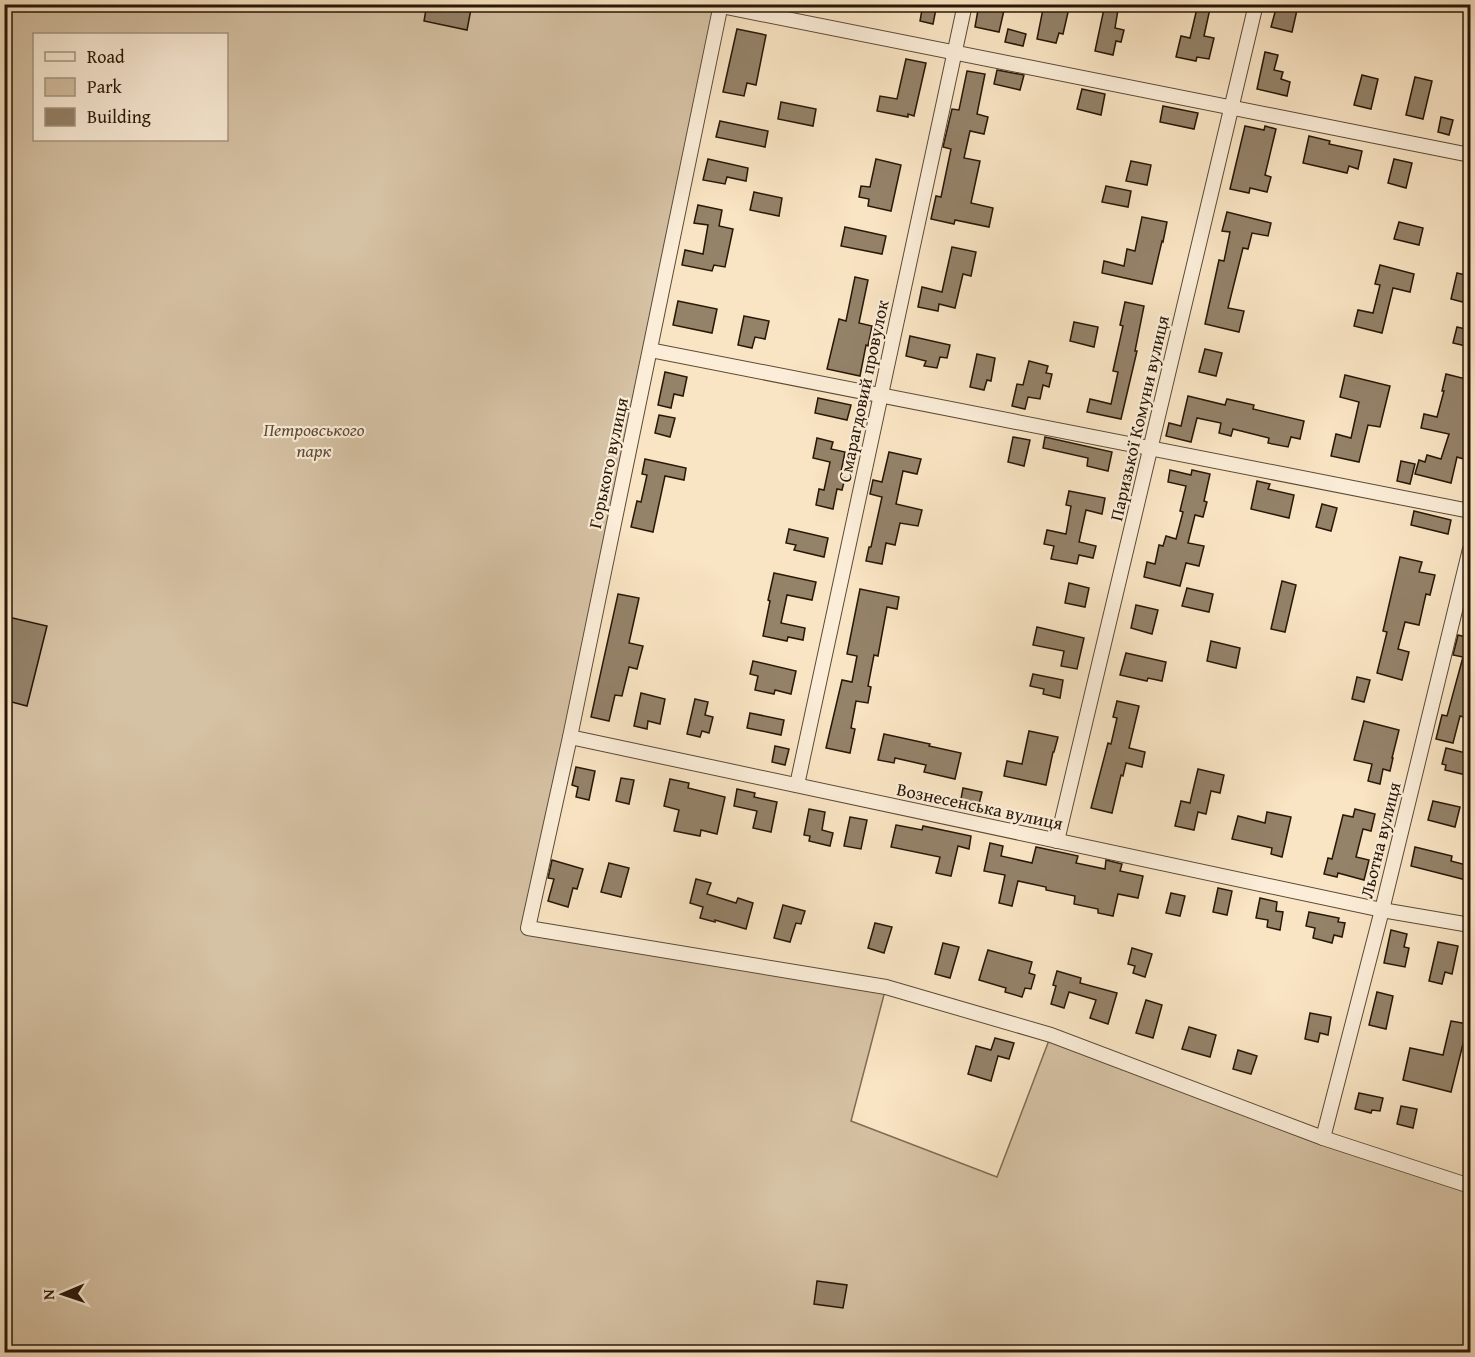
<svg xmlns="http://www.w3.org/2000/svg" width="1475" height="1357" font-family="'Gentium Book Plus',serif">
	<rect width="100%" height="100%" fill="#f9e4c3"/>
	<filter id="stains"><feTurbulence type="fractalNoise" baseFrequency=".00333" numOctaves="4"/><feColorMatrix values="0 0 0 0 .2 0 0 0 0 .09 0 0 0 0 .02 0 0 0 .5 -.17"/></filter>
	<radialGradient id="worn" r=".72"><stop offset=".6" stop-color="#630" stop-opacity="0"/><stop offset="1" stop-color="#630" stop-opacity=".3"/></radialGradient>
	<path fill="#d5c1a3" stroke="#7e6c55" stroke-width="1.5" fill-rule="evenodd" d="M5 5H721L528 928 886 987 851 1121 997 1177 1051 1035 1470 1186V1352H5ZM34 34H226V140H34Z"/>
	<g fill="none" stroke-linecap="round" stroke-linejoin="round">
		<polyline stroke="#7a6851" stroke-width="4.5" points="4,1316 6,1308 9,1252 7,1223"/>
	</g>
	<g fill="#948269" stroke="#271707" stroke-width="1.5">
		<polygon points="427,4 472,4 467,30 424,21"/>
		<polygon points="923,4 937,4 933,24 920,21"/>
		<polygon points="979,4 1005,6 999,32 975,27"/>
		<polygon points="1044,4 1052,4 1069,8 1063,34 1059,33 1056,43 1037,39"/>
		<polygon points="1105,4 1119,4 1115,28 1124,30 1121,42 1116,41 1113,55 1095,51"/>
		<polygon points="1198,4 1211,4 1204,36 1214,38 1209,59 1197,57 1196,61 1176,57 1181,36 1190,38"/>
		<polygon points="1277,5 1297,10 1292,32 1271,27"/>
		<polygon points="737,29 766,35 756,85 747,83 744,96 723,92"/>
		<polygon points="1008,29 1026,34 1023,46 1005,42"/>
		<polygon points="1265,52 1278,55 1274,70 1283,72 1281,79 1290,82 1287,96 1257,89"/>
		<polygon points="906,59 926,63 914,116 908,114 908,117 877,111 880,96 897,99"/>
		<polygon points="997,70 1024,75 1020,90 994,84"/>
		<polygon points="967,71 985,74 977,114 988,117 984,134 970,131 964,158 980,161 971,203 993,208 989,227 955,220 954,224 931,219 936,196 941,197 951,149 943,147 952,109 959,110"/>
		<polygon points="1362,75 1378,79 1371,109 1354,105"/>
		<polygon points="1415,77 1432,81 1423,119 1406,115"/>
		<polygon points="1082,89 1105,94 1101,115 1077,109"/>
		<polygon points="781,102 816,109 813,126 778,119"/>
		<polygon points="1163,106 1198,113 1194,129 1160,122"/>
		<polygon points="1441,117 1453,120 1449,135 1438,132"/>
		<polygon points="720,121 768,131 765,147 716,137"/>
		<polygon points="1245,126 1264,130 1265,126 1276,129 1265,175 1271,177 1267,192 1250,188 1249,193 1230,189"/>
		<polygon points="1309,136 1330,141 1329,144 1362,151 1358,169 1349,166 1347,173 1303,163"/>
		<polygon points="708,159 748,168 746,181 727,177 725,184 703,180"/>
		<polygon points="876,159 901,165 891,211 868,206 869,199 859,197 861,186 870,187"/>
		<polygon points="1394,159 1412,163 1406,188 1388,183"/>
		<polygon points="1131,161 1151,165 1147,185 1126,181"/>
		<polygon points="1106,186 1131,191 1128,207 1102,202"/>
		<polygon points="754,192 782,198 779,216 750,210"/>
		<polygon points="698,205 722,210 719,226 733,229 725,267 714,265 712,271 682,265 685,250 703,254 708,225 694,223"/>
		<polygon points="1227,212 1271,223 1268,236 1252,233 1248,249 1243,248 1228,308 1244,311 1239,332 1205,324 1219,260 1224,261 1230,232 1222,231"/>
		<polygon points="1142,217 1167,222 1163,242 1162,241 1152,284 1102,273 1104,261 1124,266 1127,249 1135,251"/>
		<polygon points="1399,222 1423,228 1419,245 1394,239"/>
		<polygon points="845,227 886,236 882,254 841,246"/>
		<polygon points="952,247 976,252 971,276 963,274 955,308 939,304 938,311 918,307 922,287 942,292"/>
		<polygon points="1380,265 1414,274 1410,292 1393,288 1382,333 1354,326 1358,310 1373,313 1380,285 1375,284"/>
		<polygon points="1457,273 1470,276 1470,304 1451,299"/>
		<polygon points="855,277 868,280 859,323 872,326 868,346 866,345 860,376 827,369 839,319 846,321"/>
		<polygon points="678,301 717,309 712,333 673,325"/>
		<polygon points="1125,302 1144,306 1135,351 1137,351 1121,419 1087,412 1090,399 1111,404 1118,372 1113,371 1123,326 1120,325"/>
		<polygon points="744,316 769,321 765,339 755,337 752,348 738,345"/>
		<polygon points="1074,322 1098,327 1094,347 1070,341"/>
		<polygon points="1457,327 1470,330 1470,347 1453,343"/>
		<polygon points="910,336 950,345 947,358 940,357 937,368 924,366 926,361 906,356"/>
		<polygon points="1205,349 1222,353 1216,376 1199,372"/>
		<polygon points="977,354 995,358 991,381 987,380 984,390 970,387"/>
		<polygon points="1029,361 1048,366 1046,373 1052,374 1049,387 1043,385 1040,399 1028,397 1025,409 1012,406 1017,384 1023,385"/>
		<polygon points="665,372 687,377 683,396 674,394 671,408 658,405"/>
		<polygon points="1446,374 1470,380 1470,461 1457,457 1451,483 1415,474 1419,460 1425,462 1427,455 1441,459 1449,434 1421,428 1424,414 1437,417 1444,391 1442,391"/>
		<polygon points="1345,375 1390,386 1380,427 1368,425 1359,462 1331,456 1336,434 1351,438 1359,402 1340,397"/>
		<polygon points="1188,396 1225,405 1227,399 1254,405 1253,409 1304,421 1300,439 1291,437 1288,447 1268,443 1269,438 1233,429 1231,436 1219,433 1221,423 1197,418 1191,442 1166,436 1169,423 1181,426"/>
		<polygon points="818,398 851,405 847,420 815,413"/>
		<polygon points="659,415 675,418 670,437 655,433"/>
		<polygon points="1013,437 1030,440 1024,466 1008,462"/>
		<polygon points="1045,437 1112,452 1108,471 1087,466 1088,458 1043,448"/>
		<polygon points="817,438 833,442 831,449 845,452 840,477 845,478 842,490 837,489 833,509 816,505 819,489 824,490 830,462 813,458"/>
		<polygon points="889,452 921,459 917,474 903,471 896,504 922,510 918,526 900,523 895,545 886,543 882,564 866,561 869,547 871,547 882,497 870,494 873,480 882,482"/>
		<polygon points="645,459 686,468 684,480 665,476 653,532 631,527 637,501 641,502 647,475 642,474"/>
		<polygon points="1401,461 1415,464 1410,484 1397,481"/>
		<polygon points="1170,470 1191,475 1192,470 1210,474 1204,501 1207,502 1203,517 1195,515 1188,543 1204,546 1199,566 1186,563 1180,586 1144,577 1147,562 1155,564 1159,545 1163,546 1166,536 1176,539 1183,512 1180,511 1186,486 1168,482"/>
		<polygon points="1257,481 1270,484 1268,489 1294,495 1289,518 1251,509"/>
		<polygon points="1069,491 1105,498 1102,514 1086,510 1079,542 1096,546 1093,558 1079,555 1077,564 1051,559 1054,546 1044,544 1047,530 1066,534 1071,506 1066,505"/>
		<polygon points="1322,504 1337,508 1331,531 1316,527"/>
		<polygon points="1414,511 1451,520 1448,534 1411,525"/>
		<polygon points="789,529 828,538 824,557 794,550 796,545 786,543"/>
		<polygon points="1400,557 1422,562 1419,572 1435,575 1430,595 1426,594 1419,625 1405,622 1398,649 1409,652 1402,680 1377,673 1387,632 1383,631"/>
		<polygon points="774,573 816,582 812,600 787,595 781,623 805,628 803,640 788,637 787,641 763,636 770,601 768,600"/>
		<polygon points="1282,581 1296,585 1285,632 1271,629"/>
		<polygon points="1069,583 1089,588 1085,607 1065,603"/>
		<polygon points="1187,588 1213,594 1209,612 1182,606"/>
		<polygon points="860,589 899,597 897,609 887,607 878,656 874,655 868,686 871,687 868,703 856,701 851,728 855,729 850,753 826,748 842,680 852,682 857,656 847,654"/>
		<polygon points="618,594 639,598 629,643 643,646 637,669 629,667 622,696 615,695 609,721 591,717"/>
		<polygon points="1136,605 1158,610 1152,634 1131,628"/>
		<polygon points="4,616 47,626 27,706 4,700"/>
		<polygon points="1037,627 1084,638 1077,669 1061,666 1064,651 1033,645"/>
		<polygon points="1458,635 1470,638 1470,719 1460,716 1453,743 1436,739 1442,715 1447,716 1463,657 1453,655"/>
		<polygon points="1211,641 1240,648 1236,668 1207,661"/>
		<polygon points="1126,653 1166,662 1162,681 1148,678 1147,681 1120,675"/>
		<polygon points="753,661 796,671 791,694 775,690 774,694 755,690 758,676 750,674"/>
		<polygon points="1033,674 1063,680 1060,698 1043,694 1044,689 1030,686"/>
		<polygon points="1357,677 1370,680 1364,702 1352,699"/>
		<polygon points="641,693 665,699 660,724 648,721 647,729 634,726"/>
		<polygon points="695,699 708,702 705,715 713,717 709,733 702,731 700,737 687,734"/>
		<polygon points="1117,701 1139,706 1129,748 1145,752 1142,767 1126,763 1123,776 1121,775 1112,813 1091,808 1108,743 1111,744 1117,718 1113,717"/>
		<polygon points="750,713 784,720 781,735 747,728"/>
		<polygon points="1364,721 1399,730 1392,758 1393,758 1390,771 1383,769 1380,784 1368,781 1372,764 1354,760"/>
		<polygon points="1029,731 1058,737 1054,752 1053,752 1046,785 1004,776 1007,761 1022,764"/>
		<polygon points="884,734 930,744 929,746 961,753 955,779 924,772 926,765 895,758 894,763 878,760"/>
		<polygon points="775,746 789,749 785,765 772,762"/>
		<polygon points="1446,748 1470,754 1470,760 1466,775 1445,770 1446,765 1442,764"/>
		<polygon points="576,767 595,771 589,800 576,797 578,787 572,785"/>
		<polygon points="1198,769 1224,775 1220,793 1211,791 1206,814 1198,812 1194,830 1175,826 1181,801 1190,803"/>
		<polygon points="621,778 634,780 629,804 616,801"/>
		<polygon points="670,779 689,783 688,788 725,797 717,834 701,830 700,836 674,831 679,810 664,806"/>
		<polygon points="963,788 982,792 978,808 960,804"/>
		<polygon points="737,789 755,793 754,797 777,802 771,832 753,828 757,811 734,806"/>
		<polygon points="1433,801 1460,807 1455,827 1428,820"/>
		<polygon points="809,809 825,812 822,830 833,833 830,846 809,841 810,836 804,835"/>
		<polygon points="1355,809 1375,814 1371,831 1363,829 1356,857 1369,860 1364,880 1338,873 1337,877 1324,874 1328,858 1332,859 1343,815 1353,817"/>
		<polygon points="1267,812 1291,817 1282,857 1271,854 1272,848 1232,839 1238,816 1265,823"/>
		<polygon points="850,817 867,820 861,849 844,846"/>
		<polygon points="896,825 922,830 923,826 971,836 969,849 958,846 951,876 936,873 940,857 891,847"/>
		<polygon points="990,843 1003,846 1001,856 1032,863 1036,847 1078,856 1076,863 1105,869 1106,860 1122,864 1120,871 1143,876 1138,898 1118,894 1113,916 1098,913 1098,909 1074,904 1075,896 1046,890 1046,887 1018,881 1012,906 999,903 1005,875 984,871"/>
		<polygon points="1415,847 1452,856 1451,861 1470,866 1470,881 1411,866"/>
		<polygon points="552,860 583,869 577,889 573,888 568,907 548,901 554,879 548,878"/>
		<polygon points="609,863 629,868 621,897 601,892"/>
		<polygon points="696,879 711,883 707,894 736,903 738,898 753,903 746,929 715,920 715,922 700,918 703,907 690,903"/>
		<polygon points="1218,888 1232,891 1227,915 1213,912"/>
		<polygon points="1171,893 1185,896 1180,916 1166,913"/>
		<polygon points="1260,898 1277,902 1276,911 1283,912 1280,930 1267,927 1268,920 1256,918"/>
		<polygon points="783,905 805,911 801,924 796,923 790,942 774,938"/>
		<polygon points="1309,912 1339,918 1338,922 1345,923 1342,937 1334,935 1332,943 1313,938 1315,928 1306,926"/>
		<polygon points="875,923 892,927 884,953 868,948"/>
		<polygon points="1391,930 1407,934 1404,947 1409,948 1405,967 1384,963"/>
		<polygon points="1438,942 1458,946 1452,974 1445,972 1442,984 1429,981"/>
		<polygon points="943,943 959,947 950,978 935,974"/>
		<polygon points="1132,948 1152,954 1145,977 1133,973 1135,966 1128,964"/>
		<polygon points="988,950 1032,962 1029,973 1035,975 1031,989 1025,988 1022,997 1005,992 1006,988 979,980"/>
		<polygon points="1057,971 1081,978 1080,983 1117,993 1108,1024 1090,1018 1096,1000 1069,992 1064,1008 1051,1004 1056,986 1053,985"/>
		<polygon points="1377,992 1393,996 1386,1029 1369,1025"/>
		<polygon points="1146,1000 1162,1005 1153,1038 1136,1033"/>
		<polygon points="1310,1013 1331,1017 1328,1035 1320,1033 1318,1042 1305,1039"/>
		<polygon points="1451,1021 1468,1024 1451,1092 1403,1080 1410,1048 1443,1055"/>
		<polygon points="1189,1027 1216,1035 1210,1057 1182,1049"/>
		<polygon points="995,1038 1014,1043 1009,1059 998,1056 991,1081 968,1074 976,1046 991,1050"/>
		<polygon points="1238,1050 1257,1056 1251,1074 1233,1069"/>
		<polygon points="1359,1093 1383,1098 1380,1111 1372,1110 1371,1113 1355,1109"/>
		<polygon points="1401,1106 1417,1109 1413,1128 1397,1124"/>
		<polygon points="817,1281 847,1285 843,1308 814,1304"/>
	</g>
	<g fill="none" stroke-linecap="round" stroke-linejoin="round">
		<g stroke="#5c4a36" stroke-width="16">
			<g id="minor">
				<polyline points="721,4 570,737 528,928 886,987 1051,1035 1323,1138 1470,1186"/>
				<polyline points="721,6 1470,155"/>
				<polyline points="650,350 1470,511"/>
				<polyline points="570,737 1382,910 1470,925"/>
				<polyline points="797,785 965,4"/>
				<polyline points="1057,841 1256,4"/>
				<polyline points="1323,1138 1382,910 1470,549"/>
			</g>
		</g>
		<use href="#minor" stroke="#fbedd8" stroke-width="14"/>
	</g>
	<g text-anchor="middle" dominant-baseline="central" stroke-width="4.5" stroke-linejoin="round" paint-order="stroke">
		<g font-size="18" fill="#271707" stroke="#fbedd8">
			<text transform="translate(863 391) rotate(-78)">Смарагдовий провулок</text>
			<text transform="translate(1139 418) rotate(-77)">Паризької Комуни вулиця</text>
			<text transform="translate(608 463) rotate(-78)">Горького вулиця</text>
			<text transform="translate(980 806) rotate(12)">Вознесенська вулиця</text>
			<text transform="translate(1380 840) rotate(-76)">Льотна вулиця</text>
		</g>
		<g font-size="18" font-style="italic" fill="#5b4a36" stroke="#fbedd8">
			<text x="314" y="429">Петровського<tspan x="314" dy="21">парк</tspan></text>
		</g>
	</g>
	<rect width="1475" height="1357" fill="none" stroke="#f9e4c3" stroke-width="24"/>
	<rect x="6" y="6" width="1463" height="1345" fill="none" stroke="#271707" stroke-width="3"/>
	<rect x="12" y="12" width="1451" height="1333" fill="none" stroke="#271707" stroke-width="1.5"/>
	<rect x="33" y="33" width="195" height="108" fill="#fbedd8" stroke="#a69784" stroke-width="1.5"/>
	<rect x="45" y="52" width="30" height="9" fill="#fbedd8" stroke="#a69784" stroke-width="1.5"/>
	<text x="87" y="63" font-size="18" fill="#271707">Road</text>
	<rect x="45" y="78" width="30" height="18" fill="#d5c1a3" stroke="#a69784" stroke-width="1.5"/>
	<text x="87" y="93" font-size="18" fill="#271707">Park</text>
	<rect x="45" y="108" width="30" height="18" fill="#948269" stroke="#a69784" stroke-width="1.5"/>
	<text x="87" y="123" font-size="18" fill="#271707">Building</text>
	<g transform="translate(63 1294) rotate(268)" stroke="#fbedd8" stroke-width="4.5" paint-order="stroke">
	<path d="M0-4.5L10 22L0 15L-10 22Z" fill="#271707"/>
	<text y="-9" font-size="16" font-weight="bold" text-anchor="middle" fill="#271707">N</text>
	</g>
	<rect width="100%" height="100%" filter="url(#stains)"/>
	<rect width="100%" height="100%" fill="url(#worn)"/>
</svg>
